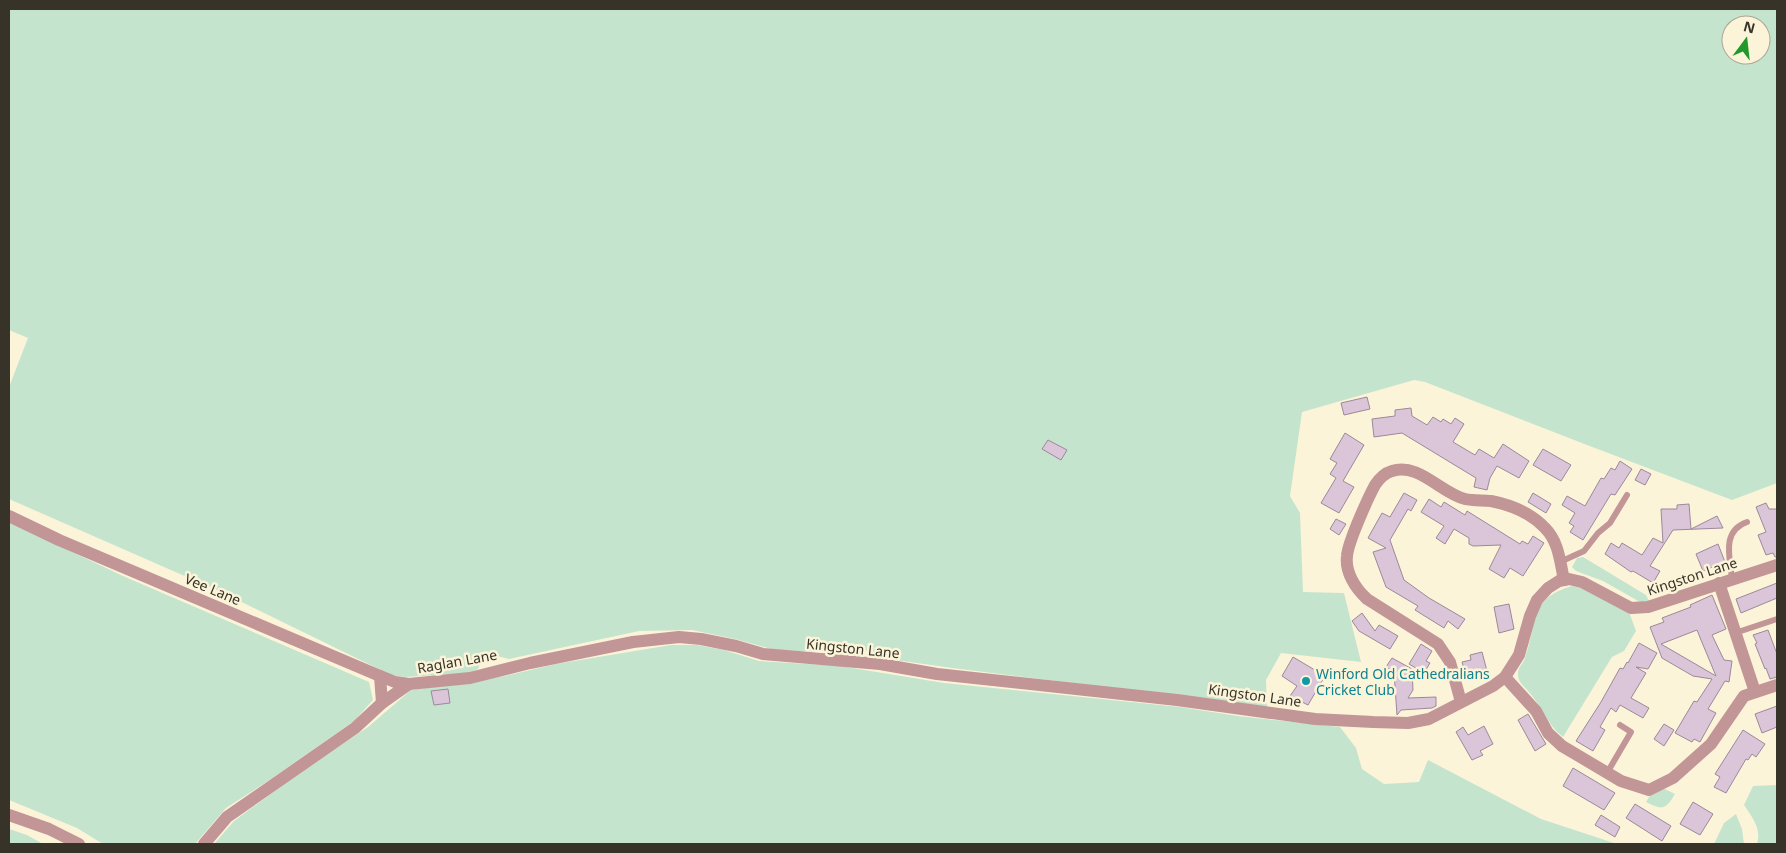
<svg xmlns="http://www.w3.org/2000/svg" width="1786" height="853" font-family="'Noto Sans',sans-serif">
	<rect width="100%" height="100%" fill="#fcf4d9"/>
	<g fill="#c5e4ce" fill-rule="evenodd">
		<path d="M9 9H1777V483L1732 500 1587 445 1425 382 1414 380 1302 412 1290 496 1300 513 1303 592 1344 593 1361 662 1281 653 1266 680 1267 707 952 668 889 659 859 648 823 652 775 650 735 639 692 630 639 631 509 659 485 653 478 669 469 673 405 677 391 675 221 592 9 499V387L28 338 9 330ZM1731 25H1761V55H1731Z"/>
		<polygon points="9,522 123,576 369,682 373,700 354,721 271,779 226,808 195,844 103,844 77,828 9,800"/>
		<polygon points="1583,557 1646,595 1649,601 1640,602 1603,581 1576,571 1572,567 1577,558"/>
		<path d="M1572 586 1580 587 1629 612 1636 631 1624 651 1612 657 1563 737C1548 726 1541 705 1528 691 1524 686 1518 682 1518 675 1517 668 1523 664 1525 658 1538 622 1528 599 1572 586Z"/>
		<polygon points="671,645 697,645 724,650 759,661 840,666 944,683 1180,707 1238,716 1340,727 1356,748 1362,769 1384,784 1419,782 1428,760 1541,819 1617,844 214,844 234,821 295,776 368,727 411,690 505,676 556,664"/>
		<path d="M1777 785V844H1757C1762 829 1752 817 1744 805L1753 786Z"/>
		<path d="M1663 788 1675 794C1666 809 1663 811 1646 802L1652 792Z"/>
		<polygon points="1736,814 1742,829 1744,844 1714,844 1724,823"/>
		<polygon points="9,829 27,835 43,844 9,844"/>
	</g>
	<g fill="#dbc6d9" stroke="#9c889a" fill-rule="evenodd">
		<polygon points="1367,397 1370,409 1344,415 1341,403"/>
		<polygon points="1411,408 1412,416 1427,425 1433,417 1441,422 1443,419 1451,424 1455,418 1464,424 1453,442 1475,455 1479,449 1494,458 1503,444 1529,461 1519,478 1497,466 1490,478 1487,490 1474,487 1476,478 1402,433 1374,437 1372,419 1395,416 1395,410"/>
		<polygon points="1345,433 1364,445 1343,481 1354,487 1339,513 1321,503 1336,478 1330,474 1337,463 1330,459"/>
		<polygon points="1048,440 1067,450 1061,460 1042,449"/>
		<polygon points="1543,449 1571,465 1561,481 1533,465"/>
		<polygon points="1620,461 1632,469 1615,495 1611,494 1583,540 1570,532 1574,526 1569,523 1575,513 1562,505 1567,496 1585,506 1601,478 1604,479 1611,468 1615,470"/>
		<polygon points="1641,469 1651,474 1645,485 1635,480"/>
		<polygon points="1404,493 1417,500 1411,511 1408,509 1390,540 1404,580 1429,598 1465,619 1458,629 1448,621 1444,628 1415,610 1418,606 1386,587 1373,552 1386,548 1368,538 1382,513 1390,517"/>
		<polygon points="1533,493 1551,504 1546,513 1528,502"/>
		<polygon points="1429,499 1441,507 1444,502 1465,515 1467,511 1520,544 1522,541 1528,544 1533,536 1544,543 1523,576 1510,568 1504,578 1489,569 1501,545 1473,546 1469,544 1469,538 1454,529 1445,544 1436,538 1444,526 1421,512"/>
		<polygon points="1766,503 1769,509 1777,509 1777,557 1775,557 1773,553 1766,555 1758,535 1766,532 1756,507"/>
		<polygon points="1689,504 1691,529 1717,516 1723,528 1673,530 1650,566 1660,571 1653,583 1633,571 1631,572 1605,554 1611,543 1619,548 1622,543 1642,555 1653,538 1663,543 1661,509 1677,509 1677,505"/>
		<polygon points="1336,519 1346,524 1339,535 1330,529"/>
		<polygon points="1718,544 1725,562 1703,571 1696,554"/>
		<polygon points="1777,583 1777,598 1741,613 1736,599"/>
		<path d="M1712 595 1726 629 1712 635 1724 660 1732 661 1729 682 1725 681 1708 709 1716 713 1700 742 1694 739 1692 742 1675 733 1694 701 1697 702 1712 679 1693 676 1662 658 1650 627 1664 622 1662 618 1691 607 1690 605ZM1697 630 1701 640 1716 676 1661 644Z"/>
		<polygon points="1509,604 1514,629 1499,633 1494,607"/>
		<polygon points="1362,613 1375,631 1379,625 1398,636 1390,649 1359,631 1352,621"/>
		<polygon points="1768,630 1777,654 1777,677 1770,679 1766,668 1765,669 1755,644 1757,643 1753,635"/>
		<polygon points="1639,643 1657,653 1648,669 1636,667 1646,673 1631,698 1649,708 1643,718 1620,705 1616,712 1611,708 1600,727 1605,730 1593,751 1576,741 1601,702 1620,668 1623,669 1627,662 1628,663"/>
		<polygon points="1421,644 1432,651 1426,661 1430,663 1424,673 1409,664"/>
		<polygon points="1482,652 1487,671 1466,677 1462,662 1471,660 1470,655"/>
		<polygon points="1293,657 1325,676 1308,705 1290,696 1297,686 1282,676"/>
		<polygon points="1392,658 1412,669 1413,690 1408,698 1436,697 1436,706 1432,708 1401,710 1397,715 1394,672 1386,667"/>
		<polygon points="448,689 450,703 434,705 431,691"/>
		<polygon points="1777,706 1777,727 1762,733 1755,714"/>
		<polygon points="1528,714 1546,744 1535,751 1518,720"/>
		<polygon points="1664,724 1674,730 1664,746 1654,739"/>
		<polygon points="1484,726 1493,744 1480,751 1483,755 1472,760 1456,732 1463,727 1468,735"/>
		<polygon points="1743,730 1765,744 1756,757 1752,754 1748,760 1746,759 1726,793 1714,787 1720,777 1715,774"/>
		<polygon points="1573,768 1615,793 1604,810 1563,786"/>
		<polygon points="1693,802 1713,814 1700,835 1680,824"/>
		<polygon points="1635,804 1671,826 1662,841 1626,818"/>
		<polygon points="1601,815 1620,827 1615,837 1595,825"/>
	</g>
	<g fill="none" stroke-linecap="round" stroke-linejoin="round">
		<g stroke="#c29596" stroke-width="6">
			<polyline points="1560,562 1584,551 1598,533 1610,523 1627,495"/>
			<path d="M1732 579C1730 558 1721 531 1747 522"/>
			<polyline points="1735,633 1777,619"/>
			<polyline points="1607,773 1631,732 1620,725"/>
		</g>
		<g stroke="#c29596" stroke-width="12">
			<polyline points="9,516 59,540 380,676 395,682 409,684"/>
			<polyline points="1719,583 1755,692"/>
			<polyline points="380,676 382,703"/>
			<polyline points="1505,677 1536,711 1548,733 1562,746 1621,781 1649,790 1673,778 1711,744 1744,696 1777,685"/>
			<path d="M1461 702 1450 662 1438 644 1367 599C1355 588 1345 572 1347 556 1348 542 1368 498 1375 485 1379 479 1385 473 1392 471 1418 462 1441 493 1465 499 1473 501 1483 500 1491 501 1511 505 1531 513 1545 528 1559 542 1560 562 1564 580"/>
			<polyline points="204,844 227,817 355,728 382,703 409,684 470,678 530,663 633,642 679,637 701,639 736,646 763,654 880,664 937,674 1177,700 1315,719 1373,722 1408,723 1429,719 1493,686 1505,677 1519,655 1530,616 1537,600 1548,588 1559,581 1569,579 1582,582 1631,608 1648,607 1777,565"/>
		</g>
		<polyline stroke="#c29596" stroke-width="12" points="9,815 49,829 79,844"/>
	</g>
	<circle fill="#0f9aa8" stroke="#fcf4d9" stroke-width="2" cx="1306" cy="681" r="5"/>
	<g text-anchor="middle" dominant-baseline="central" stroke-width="5" stroke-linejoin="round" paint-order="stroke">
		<g font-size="14" fill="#373329" stroke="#fcf4d9">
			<text transform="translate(1692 576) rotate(-18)">Kingston Lane</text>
			<text transform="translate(213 589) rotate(23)">Vee Lane</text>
			<text transform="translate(853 648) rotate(6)">Kingston Lane</text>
			<text transform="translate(457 661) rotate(-10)">Raglan Lane</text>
			<text transform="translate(1255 695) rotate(8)">Kingston Lane</text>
		</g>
		<g font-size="14" fill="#0d838f" stroke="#fcf4d9" text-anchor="start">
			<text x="1316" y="673">Winford Old Cathedralians<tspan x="1316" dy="16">Cricket Club</tspan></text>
		</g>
	</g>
	<rect width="1786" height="853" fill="none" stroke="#373329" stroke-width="20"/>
	<g transform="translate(1746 40) rotate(15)"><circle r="24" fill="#fcf4d9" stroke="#ada793"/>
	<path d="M0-4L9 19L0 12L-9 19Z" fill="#20982a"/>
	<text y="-8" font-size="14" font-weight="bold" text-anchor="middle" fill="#373329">N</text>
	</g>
</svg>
